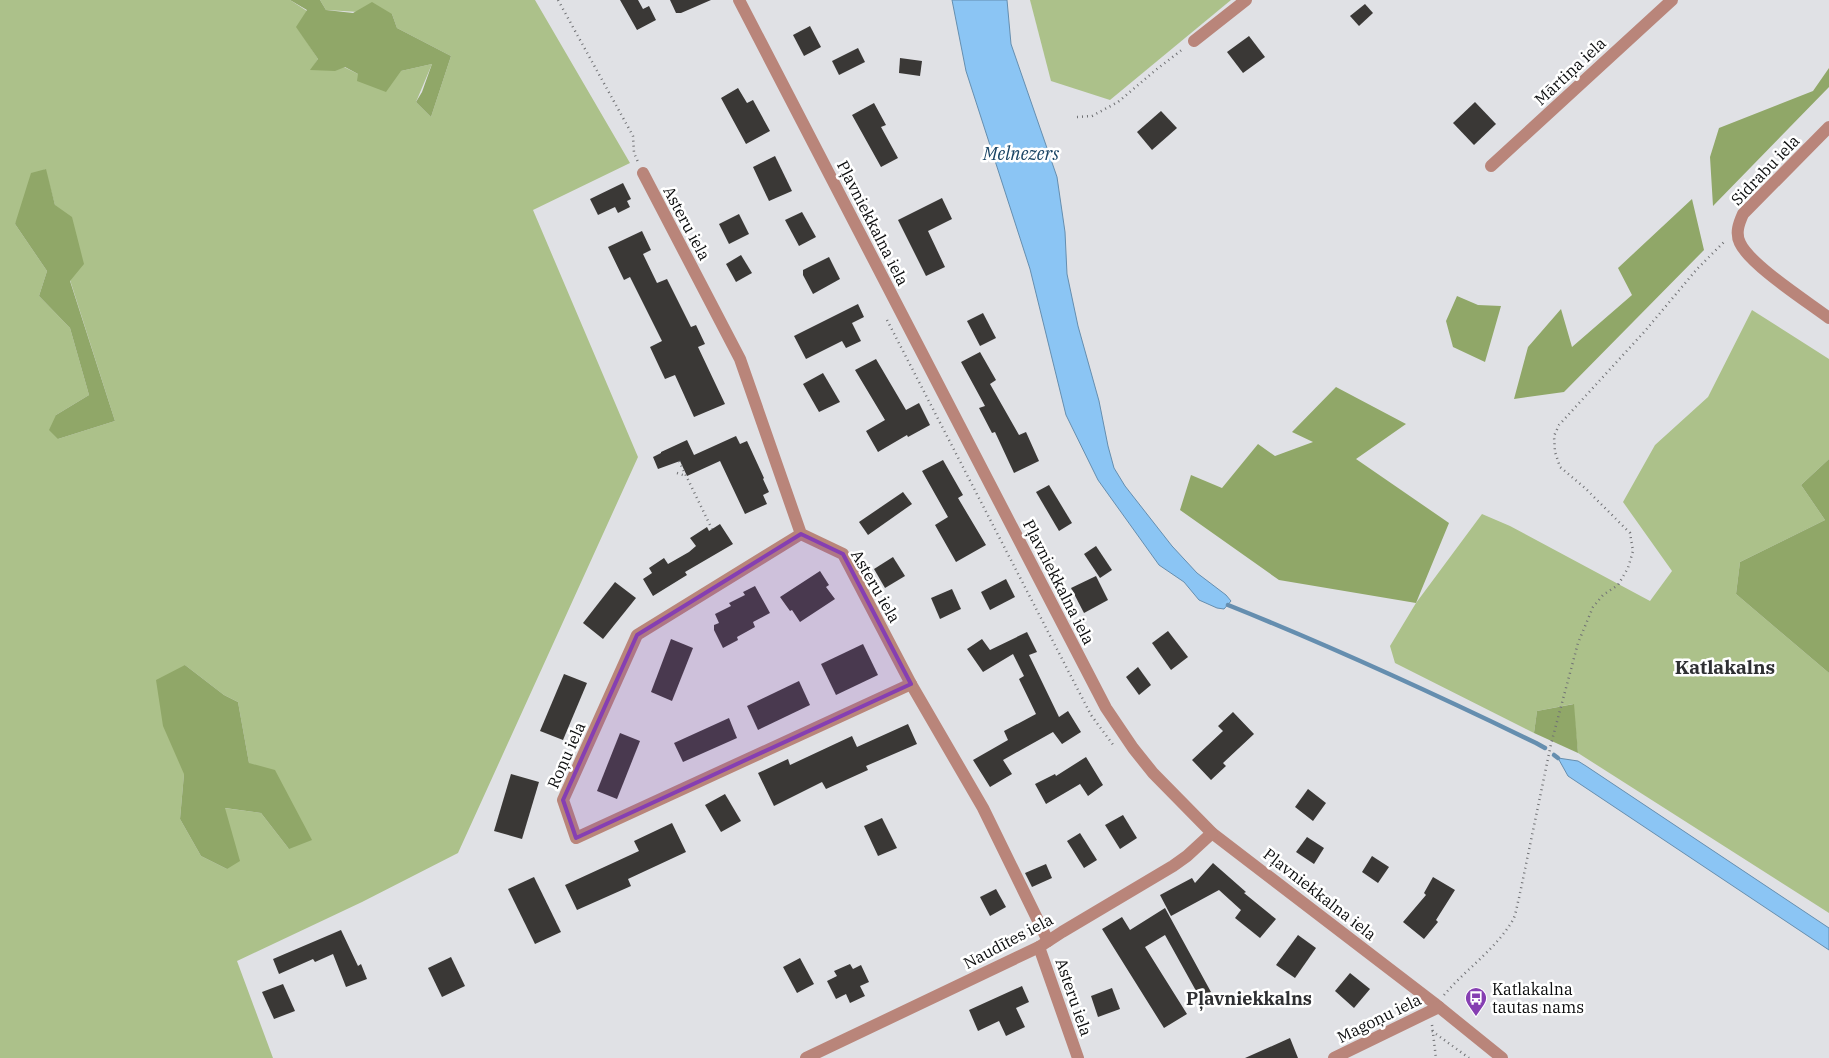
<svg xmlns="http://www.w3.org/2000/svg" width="1829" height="1058" font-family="'IBM Plex Serif',serif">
	<rect width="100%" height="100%" fill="#e0e1e5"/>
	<g fill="#acc18a" fill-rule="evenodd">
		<path d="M0 0H290L307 11 297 27 318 59 311 70 344 67 358 74 401 71 432 64 416 102 431 117 451 56 397 28 392 14 326 10 320 0H535L630 163 533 210 638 457 458 853 362 902 237 961 273 1058H0ZM45 169 55 205 70 280 115 421 58 439 56 415 89 395 70 328 39 296 47 271 15 224ZM185 665 224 695 238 702 249 763 289 849 261 813 224 808 227 869 201 856 180 819 184 774Z"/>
		<polygon points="1030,0 1231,0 1110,100 1051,81"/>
		<polygon points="1752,310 1829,359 1829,459 1801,485 1825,520 1740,562 1736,594 1829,673 1829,913 1578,753 1573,704 1537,711 1534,733 1395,663 1390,646 1416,603 1482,514 1510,526 1650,601 1672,571 1623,502 1655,445 1708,397"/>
	</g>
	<g fill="#90a768">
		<polygon points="290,0 320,0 326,10 353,13 372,2 392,14 397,28 451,56 431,117 416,102 422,92 432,64 401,71 386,92 357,81 358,74 345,67 335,71 310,70 318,59 296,27 307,10"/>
		<polygon points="1829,68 1829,87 1713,206 1710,157 1719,128 1813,91"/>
		<polygon points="46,169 55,205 72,217 84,264 70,281 115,421 58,439 49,430 56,415 89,395 70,328 39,296 47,271 15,224 31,173"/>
		<polygon points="1692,199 1704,250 1564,392 1514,399 1528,347 1561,309 1572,347 1632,295 1618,268"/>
		<polygon points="1457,296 1478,305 1501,306 1485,362 1453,347 1446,321"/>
		<polygon points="1336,387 1406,424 1356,459 1449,523 1416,603 1279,580 1180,510 1191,475 1222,488 1258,444 1275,456 1313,442 1292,432"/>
		<polygon points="1829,459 1829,673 1736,594 1740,562 1825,520 1801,485"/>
		<polygon points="185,665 224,695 238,702 249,763 275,770 312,840 289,849 261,813 225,808 240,861 227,869 201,856 180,819 184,774 163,726 156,680"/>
		<polygon points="1574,704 1578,753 1534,733 1537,711"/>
	</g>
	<g fill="#8bc5f4" stroke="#658eaf">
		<polygon points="952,0 1007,0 1011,44 1057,177 1065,232 1067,274 1078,326 1099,401 1108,446 1114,468 1125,486 1172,546 1197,573 1226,595 1231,601 1224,609 1217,608 1199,600 1184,582 1159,565 1098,480 1066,415 1030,269 966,71"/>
		<polygon points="1558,758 1578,761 1586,766 1829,928 1829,950 1568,776"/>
	</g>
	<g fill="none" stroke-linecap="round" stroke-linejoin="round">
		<g stroke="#658eaf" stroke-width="4.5">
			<path d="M1228 605C1333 647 1435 694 1536 743L1545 748"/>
			<polyline points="1554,755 1558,758"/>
		</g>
	</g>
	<g fill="#3a3836">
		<polygon points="620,0 638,0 643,9 649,6 656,20 637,30"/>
		<polygon points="670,0 711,0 681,13 676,13"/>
		<polygon points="1365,4 1373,13 1359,26 1350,16"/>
		<polygon points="810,26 821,47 804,56 793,35"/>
		<polygon points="1249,36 1265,57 1243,73 1227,52"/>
		<polygon points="858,48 865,62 839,75 832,61"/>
		<polygon points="900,58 922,61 920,76 899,73"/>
		<polygon points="738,88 747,103 753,100 770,131 746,144 721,98"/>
		<polygon points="1475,102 1496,124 1474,145 1453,123"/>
		<polygon points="874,103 886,125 881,127 898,158 881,167 852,115"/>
		<polygon points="1161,111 1177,128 1152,150 1137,132"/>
		<polygon points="775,156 792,191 769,201 753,167"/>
		<polygon points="623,183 631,199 627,201 630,207 618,213 615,207 598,215 590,199"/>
		<polygon points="942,198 952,219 928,231 945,267 926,276 898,220"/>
		<polygon points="802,212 816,237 799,246 785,220"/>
		<polygon points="739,214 749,234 729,244 719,224"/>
		<polygon points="642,231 651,250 643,254 657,283 667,279 691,327 696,325 705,344 698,347 725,404 694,417 675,375 665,379 650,347 662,341 630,277 624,280 608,247"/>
		<polygon points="741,255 752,273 736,282 726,264"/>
		<polygon points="829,257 840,279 813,294 803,275 803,270"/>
		<polygon points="858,304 864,317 852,323 861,341 846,348 842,341 806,359 794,336"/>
		<polygon points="983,313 996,338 980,346 967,321"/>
		<polygon points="980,352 996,380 990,384 1019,435 1026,432 1039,461 1014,473 995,432 992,433 979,408 985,406 961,362"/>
		<polygon points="876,359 906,410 919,403 930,425 908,437 907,435 878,452 866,431 885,420 855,370"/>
		<polygon points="823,373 840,402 819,412 803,384"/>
		<polygon points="736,436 740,444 747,441 764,478 763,479 769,492 763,495 767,504 745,514 720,461 687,476 680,461 658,469 653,457 661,453 661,452 687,440 694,455"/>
		<polygon points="943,460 963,495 958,498 986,545 956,562 935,525 948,517 922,471"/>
		<polygon points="1049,485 1072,523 1059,531 1036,492"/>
		<polygon points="903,492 912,504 868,535 859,522"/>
		<polygon points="720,524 733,544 685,572 687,575 653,596 643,579 652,573 649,568 664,558 668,564 689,552 696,546 690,538 707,527 709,531"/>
		<polygon points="1096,546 1112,570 1100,578 1084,554"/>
		<polygon points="893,557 905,576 885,588 874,569"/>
		<polygon points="820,571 829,585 826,587 835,599 800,622 792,610 790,611 780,597"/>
		<polygon points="1096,576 1108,600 1084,613 1071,588"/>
		<polygon points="1006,579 1015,597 990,610 981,592"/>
		<polygon points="615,582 636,598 603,639 583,623"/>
		<polygon points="755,586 770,613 753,622 755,627 737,637 738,640 723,648 714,630 714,625 719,623 715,614 731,606 729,603 745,595 743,592"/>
		<polygon points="952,589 961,609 940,619 931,598"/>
		<polygon points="1168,631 1188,657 1171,670 1152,643"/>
		<polygon points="1027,632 1037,652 1029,655 1059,717 1068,711 1081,732 1062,744 1053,732 1003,760 1012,774 990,787 973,760 1008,740 1004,731 1036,714 1019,679 1024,676 1013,654 983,672 967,649 982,639 990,650"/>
		<polygon points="671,639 693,648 672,701 651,692"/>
		<polygon points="863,644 878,675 836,695 821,664"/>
		<polygon points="1138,667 1151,685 1139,695 1126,677"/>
		<polygon points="564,674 587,683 563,740 540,731"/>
		<polygon points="799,681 810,705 758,730 747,706"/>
		<polygon points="1233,712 1254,734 1223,763 1226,766 1211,780 1192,760 1223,731 1218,726"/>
		<polygon points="729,718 737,738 683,762 674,743"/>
		<polygon points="908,724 917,744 866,766 868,770 826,789 822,782 774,806 758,773 788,759 790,765 852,736 857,747"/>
		<polygon points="620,733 640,741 617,799 597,791"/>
		<polygon points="1086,757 1103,785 1088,796 1080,784 1046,804 1035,784 1055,774 1056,776"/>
		<polygon points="511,774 539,782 522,839 494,831"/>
		<polygon points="1308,789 1326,803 1313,821 1295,807"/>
		<polygon points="725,794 741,821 721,832 705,805"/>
		<polygon points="1123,815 1137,838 1120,849 1105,825"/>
		<polygon points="882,818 897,848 878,856 864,826"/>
		<polygon points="672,823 686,852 628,879 631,886 577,910 565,885 639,851 634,841"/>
		<polygon points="1080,833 1097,860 1084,868 1067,841"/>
		<polygon points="1307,837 1324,848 1314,864 1296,852"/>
		<polygon points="1372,856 1389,867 1378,883 1362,872"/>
		<polygon points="1213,863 1246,892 1244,893 1276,919 1260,938 1235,918 1241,910 1219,890 1171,916 1160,895 1192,878 1195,883"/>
		<polygon points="1046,864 1052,878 1032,887 1025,873"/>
		<polygon points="534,877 561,932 535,944 508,889"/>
		<polygon points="1433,877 1455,890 1436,920 1438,922 1424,939 1403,922 1426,895 1424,893"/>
		<polygon points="996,889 1006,907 990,916 980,897"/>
		<polygon points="1165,908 1211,992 1200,998 1165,935 1145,947 1187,1014 1164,1028 1102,929 1122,917 1130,930"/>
		<polygon points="341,930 358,966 361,964 367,979 346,987 333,954 315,962 313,959 279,974 273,959"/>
		<polygon points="1298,935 1316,948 1295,978 1276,965"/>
		<polygon points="451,957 465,986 442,997 428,968"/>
		<polygon points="800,958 814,984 797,993 783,967"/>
		<polygon points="850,964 853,969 861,965 869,982 860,986 865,996 850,1003 846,994 836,999 827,981 837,976 834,971"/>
		<polygon points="1350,973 1370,989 1354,1008 1335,991"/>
		<polygon points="283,984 295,1011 274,1019 262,992"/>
		<polygon points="1022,986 1029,1002 1016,1008 1025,1027 1006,1036 999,1021 978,1031 969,1010"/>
		<polygon points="1112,988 1120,1009 1098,1017 1091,996"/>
		<polygon points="1290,1038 1298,1058 1245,1058"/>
	</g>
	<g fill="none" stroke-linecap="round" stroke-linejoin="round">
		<g stroke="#707174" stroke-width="2.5" stroke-dasharray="1 4" stroke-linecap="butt">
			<polyline points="558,0 633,136 634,153 638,162"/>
			<polyline points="1077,117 1092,116 1118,102 1157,69 1183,49"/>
			<polyline points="887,320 1091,715 1114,746"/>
			<polyline points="679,461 712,529"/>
			<polyline points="677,473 686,476"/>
			<path d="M1444 995C1466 969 1495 950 1513 920 1516 914 1517 905 1519 898L1551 744 1578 643 1593 607 1603 595 1618 585 1628 568 1633 551 1630 533 1585 488 1560 467 1555 452 1554 436 1559 425 1645 331 1697 269 1726 240"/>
			<polyline points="1432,1025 1436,1058"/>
			<polyline points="1432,1031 1469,1058"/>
		</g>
		<g stroke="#b9857a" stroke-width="12">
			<polyline points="739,0 1106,708 1133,748 1153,773 1212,833 1434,1003 1502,1058"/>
			<polyline points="1194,41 1246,0"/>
			<path d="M1829 127 1743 214C1739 223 1735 233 1740 243 1750 265 1808 302 1829 318"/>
			<polyline points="1491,166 1672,0"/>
			<polyline points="643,173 740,359 801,534 843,554 911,684 983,808 1048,941"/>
			<polyline points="801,534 637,635 563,800 576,838 911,684"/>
			<polyline points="1039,947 1078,1058"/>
			<polyline points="806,1058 1039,947 1062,932 1173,866 1187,856 1212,833"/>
			<polyline points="1334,1058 1439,1007"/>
		</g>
	</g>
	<path fill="#863fb2" fill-opacity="0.2" stroke="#863fb2" stroke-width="4" stroke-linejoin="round" d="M801 534 843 554 911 684 576 838 563 800 637 635Z"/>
	<defs>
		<g id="bus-pin" transform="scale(1.125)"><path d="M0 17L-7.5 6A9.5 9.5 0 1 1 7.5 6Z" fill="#863fb2" stroke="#fff"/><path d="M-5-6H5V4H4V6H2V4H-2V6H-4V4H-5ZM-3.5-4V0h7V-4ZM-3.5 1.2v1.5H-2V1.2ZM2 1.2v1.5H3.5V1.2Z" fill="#fff"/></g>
	</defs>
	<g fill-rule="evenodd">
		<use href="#bus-pin" x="1476" y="998"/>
	</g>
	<g text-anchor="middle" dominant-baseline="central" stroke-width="5" stroke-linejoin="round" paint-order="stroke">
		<g font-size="16" fill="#0b0c0d" stroke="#fff">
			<text transform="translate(1570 71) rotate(-43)">Mārtiņa iela</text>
			<text transform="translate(1765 170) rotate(-46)">Sidrabu iela</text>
			<text transform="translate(687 223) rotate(62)">Asteru iela</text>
			<text transform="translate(873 223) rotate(63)">Pļavniekkalna iela</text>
			<text transform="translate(1059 582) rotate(63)">Pļavniekkalna iela</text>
			<text transform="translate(876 586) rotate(60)">Asteru iela</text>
			<text transform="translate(566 755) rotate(-66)">Roņu iela</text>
			<text transform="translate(1320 894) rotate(38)">Pļavniekkalna iela</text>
			<text transform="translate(1008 941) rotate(-28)">Naudītes iela</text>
			<text transform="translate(1074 997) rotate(71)">Asteru iela</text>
			<text transform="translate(1379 1018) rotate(-26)">Magoņu iela</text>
		</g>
		<g font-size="16" fill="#0b0c0d" stroke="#fff" text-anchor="start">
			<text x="1492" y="989">Katlakalna<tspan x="1492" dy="18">tautas nams</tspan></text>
		</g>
		<g font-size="18" font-style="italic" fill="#194464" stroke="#fff">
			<text x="1021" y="153">Melnezers</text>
		</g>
		<g font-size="18" font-weight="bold" fill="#2e2f32" stroke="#fff">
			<text x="1249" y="998">Pļavniekkalns</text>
		</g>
		<g font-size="19" font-weight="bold" fill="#2e2f32" stroke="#fff">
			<text x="1725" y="667">Katlakalns</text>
		</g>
	</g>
</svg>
